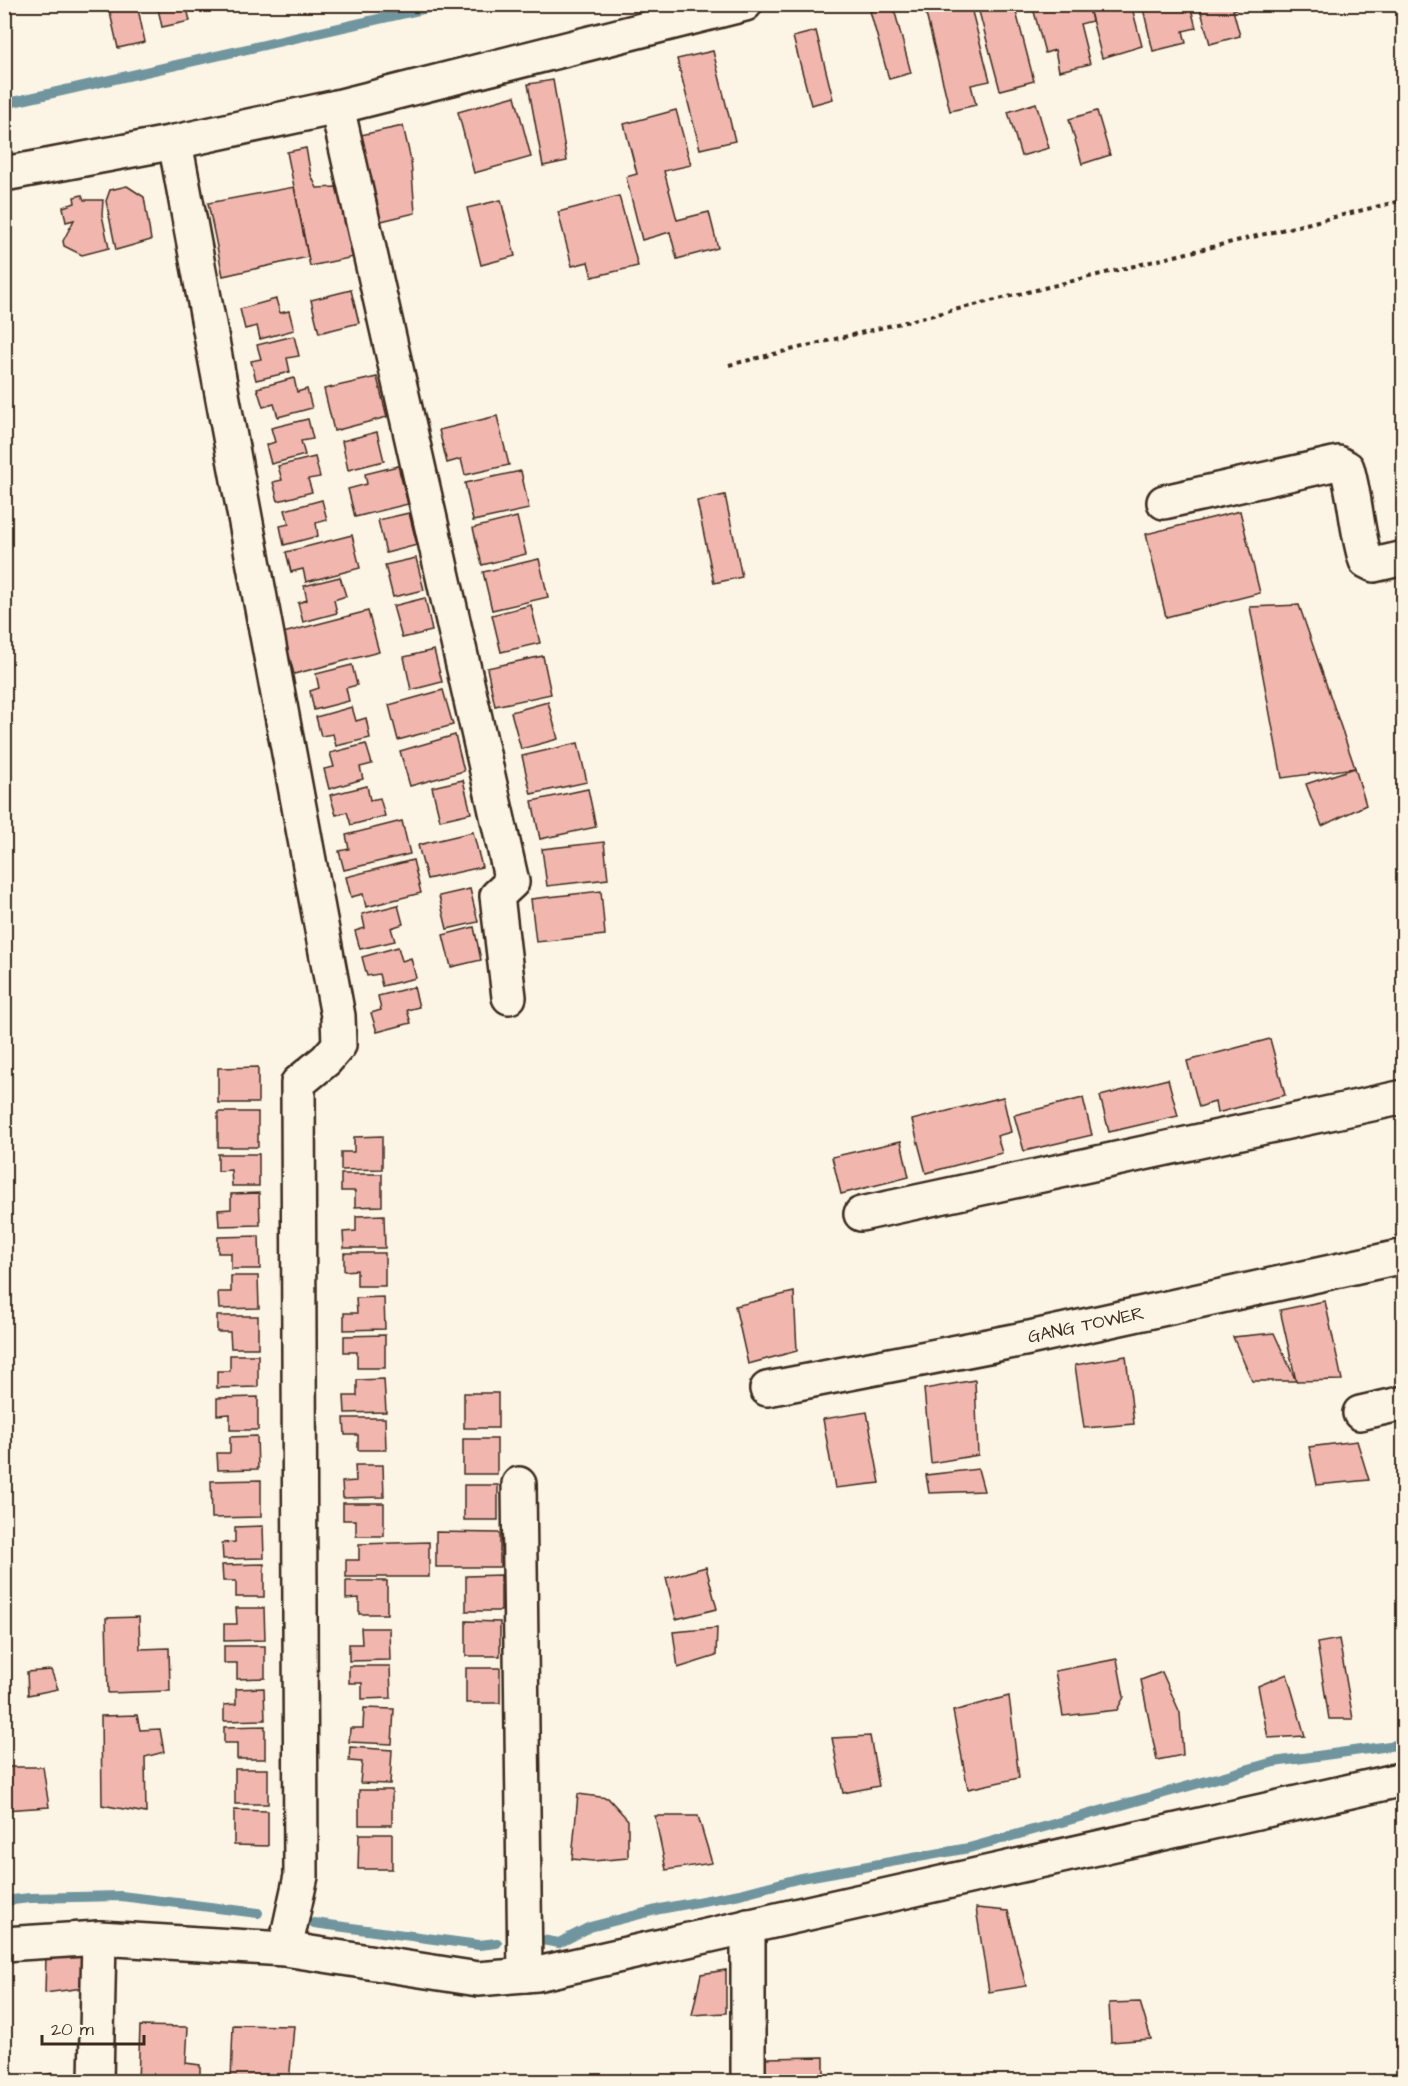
<svg xmlns="http://www.w3.org/2000/svg" width="1408" height="2086" font-family="'Architects Daughter',sans-serif">
	<rect width="100%" height="100%" fill="#fcf5e5"/>
	<filter id="ink" filterUnits="userSpaceOnUse"><feTurbulence type="fractalNoise" baseFrequency=".0167" numOctaves="2"/><feDisplacementMap in="SourceGraphic" scale="12" xChannelSelector="R" yChannelSelector="G"/><feConvolveMatrix kernelMatrix="1 2 1 2 8 2 1 2 1" color-interpolation-filters="sRGB"/></filter>
	<g filter="url(#ink)">
		<g fill="none" stroke-linecap="round" stroke-linejoin="round">
			<g stroke="#70959e" stroke-width="10">
				<polyline points="4,104 445,4"/>
				<polyline points="4,1901 30,1898 121,1896 258,1913"/>
				<polyline points="314,1923 479,1945 497,1943"/>
				<polyline points="536,1939 559,1943 590,1927 660,1909 740,1894 801,1878 969,1848 1274,1762 1404,1744"/>
			</g>
		</g>
		<g fill="#f1b6ae" stroke="#3b2a1e" stroke-width="1.5">
			<polygon points="108,4 137,4 145,42 118,48"/>
			<polygon points="157,4 186,4 190,21 162,27"/>
			<polygon points="948,4 970,4 990,81 971,85 976,105 950,111 925,10"/>
			<polygon points="977,4 1014,4 1034,81 1000,90"/>
			<polygon points="1032,4 1088,4 1092,21 1080,24 1090,64 1059,71 1055,50 1045,53"/>
			<polygon points="1088,4 1131,4 1142,46 1102,58"/>
			<polygon points="1142,4 1190,4 1196,28 1183,31 1186,43 1153,51"/>
			<polygon points="1199,4 1253,4 1253,5 1233,10 1240,36 1210,44"/>
			<polygon points="893,5 911,73 889,79 870,11"/>
			<polygon points="816,31 833,99 811,105 793,37"/>
			<polygon points="713,51 735,141 700,149 677,59"/>
			<polygon points="553,80 567,161 543,166 528,84"/>
			<polygon points="515,96 531,157 474,173 458,112"/>
			<polygon points="1036,103 1049,148 1021,156 1008,112"/>
			<polygon points="676,110 691,165 664,171 677,220 709,212 718,248 677,259 670,232 642,240 626,177 637,174 624,124"/>
			<polygon points="1097,111 1110,155 1082,164 1069,119"/>
			<polygon points="403,126 411,160 415,213 377,222 356,136"/>
			<polygon points="306,148 311,175 317,188 337,187 354,257 310,266 287,152"/>
			<polygon points="127,186 144,197 151,240 116,250 106,201 110,190"/>
			<polygon points="294,187 308,257 223,276 208,203"/>
			<polygon points="82,195 84,200 103,200 102,215 109,248 82,255 64,246 63,241 74,220 66,222 63,207 75,203 74,197"/>
			<polygon points="619,196 638,266 592,277 588,262 572,266 558,212"/>
			<polygon points="501,200 515,256 481,265 467,208"/>
			<polygon points="351,290 359,323 319,333 311,300"/>
			<polygon points="276,299 280,313 289,311 294,330 260,339 257,326 245,329 240,309"/>
			<polygon points="294,336 299,356 287,358 290,372 256,380 251,361 261,359 257,345"/>
			<polygon points="377,377 387,417 334,431 324,389"/>
			<polygon points="294,378 297,392 307,389 312,408 278,417 274,404 263,407 257,388"/>
			<polygon points="497,416 509,465 465,475 461,459 447,463 439,430"/>
			<polygon points="308,419 313,439 301,441 305,455 271,464 266,445 275,442 271,428"/>
			<polygon points="377,432 384,461 348,470 342,441"/>
			<polygon points="315,457 320,477 308,479 312,492 278,501 273,482 282,480 278,466"/>
			<polygon points="398,466 408,504 355,517 348,489 367,484 365,474"/>
			<polygon points="521,471 529,509 473,521 465,483"/>
			<polygon points="725,495 742,577 714,583 697,501"/>
			<polygon points="322,500 327,520 316,523 318,536 284,545 280,526 289,524 285,510"/>
			<polygon points="1240,511 1260,593 1166,617 1146,534"/>
			<polygon points="409,513 417,545 386,553 378,520"/>
			<polygon points="517,517 526,554 482,565 473,528"/>
			<polygon points="352,535 360,568 306,582 303,569 291,572 286,552"/>
			<polygon points="416,558 424,590 393,597 385,565"/>
			<polygon points="539,559 548,597 492,610 483,572"/>
			<polygon points="340,577 346,596 334,600 337,613 303,622 298,603 307,600 304,586"/>
			<polygon points="425,598 432,631 402,638 393,606"/>
			<polygon points="531,605 540,643 501,652 492,615"/>
			<polygon points="1299,605 1355,768 1282,778 1250,607"/>
			<polygon points="368,611 379,652 294,674 283,633"/>
			<polygon points="434,650 442,682 411,690 404,657"/>
			<polygon points="543,656 551,694 495,706 487,668"/>
			<polygon points="352,665 357,685 346,688 349,701 314,710 310,691 319,688 316,674"/>
			<polygon points="443,690 453,725 398,740 389,705"/>
			<polygon points="548,702 558,739 521,749 511,712"/>
			<polygon points="352,707 356,721 366,718 370,738 336,746 333,734 321,736 316,717"/>
			<polygon points="455,735 464,771 410,786 400,751"/>
			<polygon points="578,743 587,782 531,794 522,756"/>
			<polygon points="366,744 372,764 360,767 363,779 329,789 324,769 334,767 330,753"/>
			<polygon points="1355,768 1366,805 1322,826 1306,784"/>
			<polygon points="463,780 471,813 440,820 432,787"/>
			<polygon points="367,786 370,800 380,798 385,816 351,825 347,812 336,815 330,795"/>
			<polygon points="588,789 596,827 540,839 532,801"/>
			<polygon points="402,821 410,854 344,870 339,851 349,849 346,835"/>
			<polygon points="473,832 482,867 427,879 418,845"/>
			<polygon points="604,842 608,879 547,886 542,849"/>
			<polygon points="413,860 421,893 366,907 363,894 351,897 346,877"/>
			<polygon points="470,889 478,922 447,929 439,896"/>
			<polygon points="601,891 605,935 536,942 531,899"/>
			<polygon points="398,905 403,924 391,928 395,941 360,949 355,931 365,928 362,914"/>
			<polygon points="474,927 481,960 451,967 443,935"/>
			<polygon points="398,947 402,961 411,958 416,978 382,986 379,974 367,976 362,957"/>
			<polygon points="414,987 419,1007 407,1010 411,1023 377,1032 371,1013 381,1010 378,996"/>
			<polygon points="1270,1039 1285,1095 1217,1113 1215,1102 1199,1107 1187,1061"/>
			<polygon points="258,1067 258,1103 218,1103 218,1068"/>
			<polygon points="1168,1079 1178,1116 1109,1132 1100,1096"/>
			<polygon points="1003,1097 1011,1132 997,1136 1002,1153 926,1173 912,1120"/>
			<polygon points="1083,1098 1092,1135 1024,1151 1014,1115"/>
			<rect x="218" y="1112" width="40" height="35"/>
			<polygon points="382,1136 382,1169 341,1170 341,1152 354,1152 354,1137"/>
			<polygon points="901,1141 909,1177 841,1194 832,1157"/>
			<polygon points="218,1154 259,1154 259,1186 232,1186 231,1170 218,1171"/>
			<polygon points="341,1174 382,1174 382,1206 355,1207 355,1191 341,1191"/>
			<polygon points="259,1193 260,1225 219,1226 218,1210 231,1209 231,1194"/>
			<polygon points="384,1215 385,1248 344,1248 343,1232 356,1231 356,1216"/>
			<polygon points="259,1236 260,1269 231,1269 231,1253 218,1253 218,1237"/>
			<polygon points="344,1253 385,1253 385,1286 357,1286 357,1270 344,1271"/>
			<polygon points="231,1276 258,1276 259,1308 219,1309 218,1292 231,1292"/>
			<polygon points="794,1292 797,1351 748,1364 735,1306"/>
			<polygon points="384,1297 385,1329 344,1330 344,1313 357,1313 356,1298"/>
			<polygon points="1325,1301 1342,1380 1296,1381 1280,1310"/>
			<polygon points="217,1316 258,1316 258,1348 231,1348 230,1332 217,1332"/>
			<polygon points="1274,1333 1296,1381 1252,1381 1233,1337"/>
			<polygon points="385,1335 385,1368 357,1368 357,1352 344,1352 344,1336"/>
			<polygon points="230,1355 258,1355 258,1387 217,1388 217,1371 230,1371"/>
			<polygon points="1126,1356 1134,1424 1084,1428 1075,1365"/>
			<polygon points="384,1379 386,1412 345,1413 344,1396 357,1396 357,1380"/>
			<polygon points="975,1380 978,1455 931,1463 924,1389"/>
			<rect x="464" y="1393" width="34" height="35"/>
			<polygon points="258,1397 258,1430 230,1430 230,1414 217,1415 217,1398"/>
			<polygon points="867,1412 880,1483 835,1488 823,1419"/>
			<polygon points="344,1418 385,1418 386,1450 358,1450 358,1435 345,1435"/>
			<polygon points="257,1436 258,1469 218,1470 217,1453 230,1453 230,1437"/>
			<rect x="463" y="1439" width="34" height="35"/>
			<polygon points="1357,1441 1369,1480 1317,1485 1309,1447"/>
			<polygon points="355,1465 383,1465 384,1497 343,1498 342,1482 356,1481"/>
			<polygon points="978,1469 984,1491 929,1493 926,1475"/>
			<polygon points="261,1480 261,1517 212,1518 211,1481"/>
			<rect x="464" y="1485" width="34" height="35"/>
			<polygon points="343,1503 384,1503 384,1536 356,1536 356,1520 343,1520"/>
			<polygon points="263,1526 264,1558 223,1559 222,1543 235,1542 235,1527"/>
			<polygon points="436,1532 500,1533 500,1567 436,1567"/>
			<polygon points="429,1542 429,1577 346,1577 346,1560 359,1560 359,1544"/>
			<polygon points="264,1564 264,1597 236,1597 236,1581 223,1581 222,1565"/>
			<polygon points="706,1567 717,1609 676,1619 666,1578"/>
			<polygon points="501,1575 501,1611 466,1611 466,1576"/>
			<polygon points="346,1581 387,1581 387,1614 359,1614 359,1598 346,1599"/>
			<polygon points="236,1608 264,1608 265,1640 224,1641 224,1624 237,1624"/>
			<polygon points="139,1617 140,1649 169,1648 170,1691 108,1693 106,1618"/>
			<polygon points="466,1621 500,1622 500,1656 466,1656"/>
			<polygon points="361,1628 389,1628 390,1660 349,1661 349,1644 362,1644"/>
			<polygon points="717,1628 716,1656 678,1668 673,1632"/>
			<polygon points="1339,1639 1353,1719 1329,1719 1317,1643"/>
			<polygon points="224,1646 265,1646 265,1678 237,1679 237,1663 224,1663"/>
			<polygon points="1117,1659 1124,1697 1117,1710 1063,1716 1055,1671"/>
			<polygon points="349,1666 390,1666 391,1698 362,1699 362,1683 349,1683"/>
			<rect x="466" y="1668" width="34" height="35"/>
			<polygon points="51,1670 58,1689 28,1695 27,1672"/>
			<polygon points="1162,1672 1180,1713 1183,1755 1157,1760 1141,1680"/>
			<polygon points="1287,1674 1305,1736 1268,1738 1258,1686"/>
			<polygon points="264,1688 265,1720 224,1721 224,1705 236,1704 236,1689"/>
			<polygon points="1009,1696 1019,1778 968,1789 953,1711"/>
			<polygon points="364,1708 394,1709 392,1744 349,1742 350,1728 363,1728"/>
			<polygon points="137,1715 140,1730 160,1729 164,1752 145,1757 146,1813 102,1805 101,1716"/>
			<polygon points="265,1726 265,1759 237,1759 237,1743 224,1743 224,1727"/>
			<polygon points="870,1736 879,1786 843,1793 832,1738"/>
			<polygon points="350,1747 392,1750 390,1784 360,1783 362,1762 349,1761"/>
			<polygon points="4,1767 43,1767 49,1807 4,1810"/>
			<rect x="235" y="1769" width="33" height="35"/>
			<rect x="359" y="1790" width="33" height="35"/>
			<polygon points="578,1794 608,1798 628,1820 628,1858 593,1861 572,1859"/>
			<polygon points="234,1810 268,1811 268,1846 234,1845"/>
			<polygon points="655,1816 698,1816 712,1863 666,1870"/>
			<polygon points="359,1834 392,1834 392,1869 358,1869"/>
			<polygon points="976,1908 1008,1911 1026,1986 989,1992"/>
			<polygon points="46,1955 81,1956 83,1988 45,1993"/>
			<polygon points="726,1970 726,2013 692,2015 701,1974"/>
			<polygon points="1140,2002 1151,2039 1111,2042 1109,2003"/>
			<polygon points="233,2025 294,2026 289,2082 231,2082"/>
			<polygon points="140,2026 188,2027 186,2063 200,2065 200,2082 138,2082"/>
			<polygon points="824,2057 824,2082 766,2082 765,2058"/>
			<polygon points="53,2073 56,2082 21,2082"/>
		</g>
		<g fill="none" stroke-linecap="round" stroke-linejoin="round">
			<g stroke="#3b2a1e" stroke-width="38">
				<g id="minor">
					<polyline points="337,107 512,882 497,896 509,997"/>
					<polyline points="175,142 338,1016 339,1045 326,1060 298,1083 301,1876 285,1949"/>
					<polyline points="4,174 175,142 337,107 745,4"/>
					<path d="M1164 502 1338 463 1347 468C1356 499 1356 530 1366 561L1374 565 1404 558"/>
					<polyline points="861,1214 1404,1097"/>
					<polyline points="767,1389 1029,1338 1404,1256"/>
					<polyline points="1360,1413 1404,1403"/>
					<polyline points="519,1484 525,1975"/>
					<polyline points="748,1926 748,2082"/>
					<polyline points="4,1944 99,1938 285,1949 478,1979 537,1974 1404,1779"/>
					<polyline points="96,2082 99,1938"/>
				</g>
			</g>
			<polyline stroke="#3b2a1e" stroke-width="4" stroke-dasharray="4.5 4.5" stroke-linecap="butt" points="729,365 1404,200"/>
			<use href="#minor" stroke="#fcf5e5" stroke-width="33"/>
		</g>
	</g>
	<g text-anchor="middle" dominant-baseline="central" stroke-width="4.5" stroke-linejoin="round" paint-order="stroke">
		<g font-size="18" fill="#3b2a1e" stroke="#fcf5e5">
			<text transform="translate(1086 1325) rotate(-12)">GANG TOWER</text>
		</g>
	</g>
	<rect width="1408" height="2086" fill="none" stroke="#fcf5e5" stroke-width="24"/>
	<rect x="12" y="12" width="1384" height="2062" fill="none" stroke="#3b2a1e" stroke-width="2" filter="url(#ink)"/>
	<path d="M42 2035v9h102v-9" fill="none" stroke="#3b2a1e" stroke-width="3"/>
	<text x="51" y="2035" font-size="18" fill="#3b2a1e" stroke="#fcf5e5" stroke-width="4.5" paint-order="stroke">20 m</text>
</svg>
